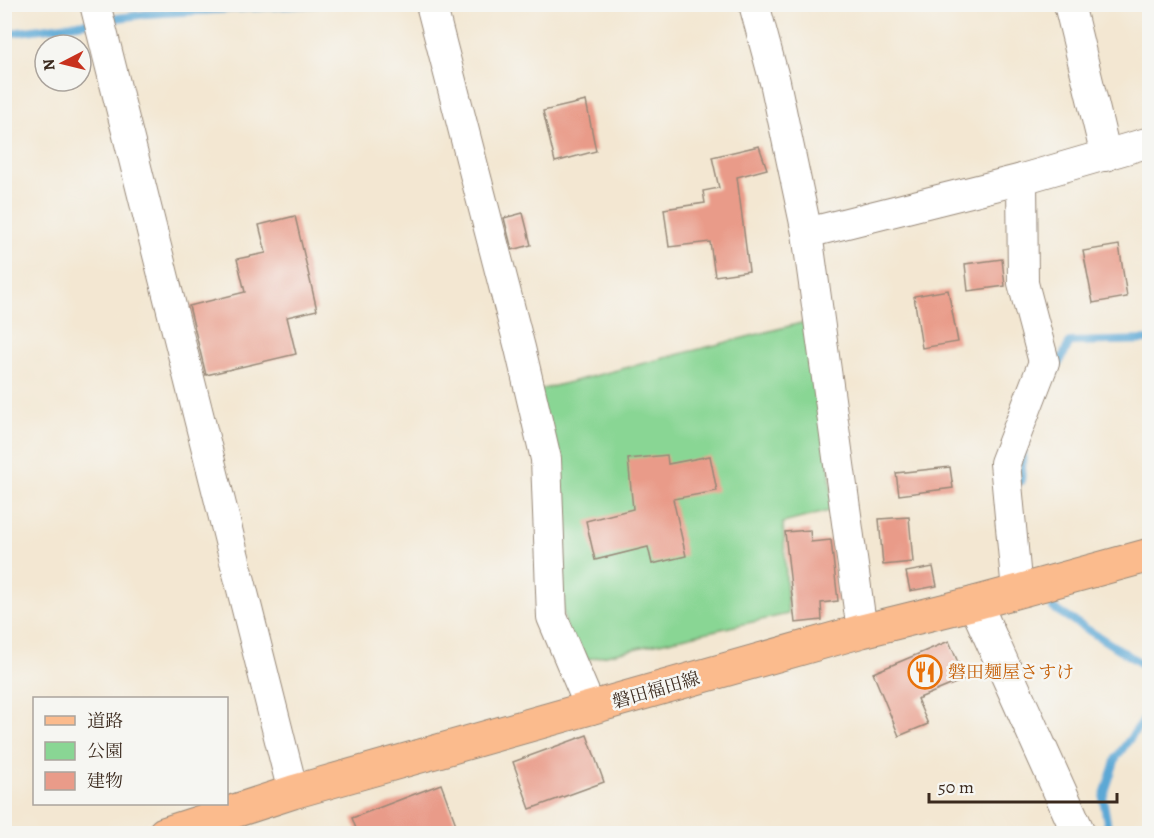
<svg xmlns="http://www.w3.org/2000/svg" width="1154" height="838" font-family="Alegreya,'Noto Serif JP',serif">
	<rect width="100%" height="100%" fill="#f6f6f2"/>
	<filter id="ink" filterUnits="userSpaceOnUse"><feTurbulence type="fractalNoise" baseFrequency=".0167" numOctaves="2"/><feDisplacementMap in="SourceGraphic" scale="12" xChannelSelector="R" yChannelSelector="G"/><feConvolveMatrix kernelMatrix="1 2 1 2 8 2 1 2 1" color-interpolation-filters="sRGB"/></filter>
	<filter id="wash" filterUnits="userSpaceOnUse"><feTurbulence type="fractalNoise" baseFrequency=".008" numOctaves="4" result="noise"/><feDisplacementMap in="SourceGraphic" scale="24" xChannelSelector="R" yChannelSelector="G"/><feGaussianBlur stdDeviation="1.35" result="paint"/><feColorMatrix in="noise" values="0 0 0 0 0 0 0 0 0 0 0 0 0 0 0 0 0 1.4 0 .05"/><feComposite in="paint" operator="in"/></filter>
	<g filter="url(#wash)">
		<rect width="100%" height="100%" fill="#f3e7d2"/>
		<polygon fill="#89d694" stroke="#628059" stroke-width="1.5" points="817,319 833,510 783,523 788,614 571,663 531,392"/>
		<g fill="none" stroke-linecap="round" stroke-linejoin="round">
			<g stroke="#5ca8d5" stroke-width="8">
				<polyline points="104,20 147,14 317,4"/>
				<polyline points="4,34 92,22"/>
				<polyline points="1054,373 1070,342 1150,340"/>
				<polyline points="1021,481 1023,454"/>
				<polyline points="1053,608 1150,669"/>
				<polyline points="1109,834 1103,798 1116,758 1150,711"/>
			</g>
		</g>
		<g id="blocks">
			<g fill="#e99b89">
				<polygon points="586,101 596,151 555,162 543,111"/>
				<polygon points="759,146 767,169 737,177 749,271 715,276 710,242 669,247 664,209 705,203 703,191 719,188 712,157"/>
				<polygon points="523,213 531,245 512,250 504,218"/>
				<polygon points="295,216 317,310 287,317 296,354 206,375 189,306 245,292 237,259 266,253 259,225"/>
				<polygon points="1119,245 1127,297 1093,303 1083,251"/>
				<polygon points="1002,259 1005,286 968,291 965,264"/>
				<polygon points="948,290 958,342 922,348 914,296"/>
				<polygon points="667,455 668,464 710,456 717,491 673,499 686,556 652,564 648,547 595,560 586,521 633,509 628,459"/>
				<polygon points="950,467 953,488 899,495 896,473"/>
				<polygon points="909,517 913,562 883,565 879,519"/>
				<polygon points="810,530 811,542 831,540 838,601 821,603 822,620 795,623 785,532"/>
				<polygon points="933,567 937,586 910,591 906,572"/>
				<polygon points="949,641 965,679 917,699 928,724 899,736 873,673"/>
				<polygon points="587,735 604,782 530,809 513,762"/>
				<polygon points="441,784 457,827 439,834 358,834 352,818"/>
			</g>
		</g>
	</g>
	<g filter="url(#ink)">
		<use href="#blocks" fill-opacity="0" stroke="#978878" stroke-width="1.5"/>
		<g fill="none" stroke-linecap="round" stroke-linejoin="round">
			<g stroke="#978878" stroke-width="32">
				<g id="minor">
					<polyline points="95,4 293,792"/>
					<polyline points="431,4 520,348 546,459 552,617 591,709"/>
					<polyline points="754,4 775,82 807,233 862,631"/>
					<polyline points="1069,4 1106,156"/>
					<polyline points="807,233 1022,179 1150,142"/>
					<polyline points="1017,591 1005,463 1044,362 1023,283 1022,179"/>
				</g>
			</g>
			<g stroke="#978878" stroke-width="35">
				<polyline id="tertiary" points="975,603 1079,834"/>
			</g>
			<g stroke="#978878" stroke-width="35">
				<polyline id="primary" points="164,834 293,792 862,631 975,603 1150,555"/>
			</g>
			<use href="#minor" stroke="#fff" stroke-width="30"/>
			<use href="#tertiary" stroke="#fff" stroke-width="33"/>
			<use href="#primary" stroke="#fbbb8d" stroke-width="33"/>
		</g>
	</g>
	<defs>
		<g id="restaurant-ring" transform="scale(1.725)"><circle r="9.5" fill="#f6f6f2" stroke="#e8710a" stroke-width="1.5"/><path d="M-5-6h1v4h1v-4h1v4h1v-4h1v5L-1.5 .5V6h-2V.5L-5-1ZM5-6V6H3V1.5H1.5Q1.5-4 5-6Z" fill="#e8710a"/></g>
	</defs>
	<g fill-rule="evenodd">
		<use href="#restaurant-ring" x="925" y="672"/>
	</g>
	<g text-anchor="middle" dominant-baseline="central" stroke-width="5" stroke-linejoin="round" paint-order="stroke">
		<g font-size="18" fill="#c56008" stroke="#f6f6f2" text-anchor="start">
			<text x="948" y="672">磐田麺屋さすけ</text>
		</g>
		<g font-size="18" fill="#3b2a1e" stroke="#f6f6f2">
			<text transform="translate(656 690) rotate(-16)">磐田福田線</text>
		</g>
	</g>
	<rect width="1154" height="838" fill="none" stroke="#f6f6f2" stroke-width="24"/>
	<rect x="33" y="697" width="195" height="108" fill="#f6f6f2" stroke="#aba49d" stroke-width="1.5"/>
	<rect x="45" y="716" width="30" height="9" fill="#fbbb8d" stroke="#aba49d" stroke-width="1.5"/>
	<text x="87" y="727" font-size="18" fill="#3b2a1e">道路</text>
	<rect x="45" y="742" width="30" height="18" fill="#89d694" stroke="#aba49d" stroke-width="1.5"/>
	<text x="87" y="757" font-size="18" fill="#3b2a1e">公園</text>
	<rect x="45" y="772" width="30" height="18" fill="#e99b89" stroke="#aba49d" stroke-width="1.5"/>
	<text x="87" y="787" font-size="18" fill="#3b2a1e">建物</text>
	<g transform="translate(63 63) rotate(263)"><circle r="28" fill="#f6f6f2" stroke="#aba49d" stroke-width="1.5"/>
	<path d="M0-4.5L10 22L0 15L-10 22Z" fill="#c8321e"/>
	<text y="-9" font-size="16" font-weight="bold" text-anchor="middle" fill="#3b2a1e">N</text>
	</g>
	<path d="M929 793v9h188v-9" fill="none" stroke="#3b2a1e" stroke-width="3"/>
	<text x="938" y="793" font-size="18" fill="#3b2a1e" stroke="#f6f6f2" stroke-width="4.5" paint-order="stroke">50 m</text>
</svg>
